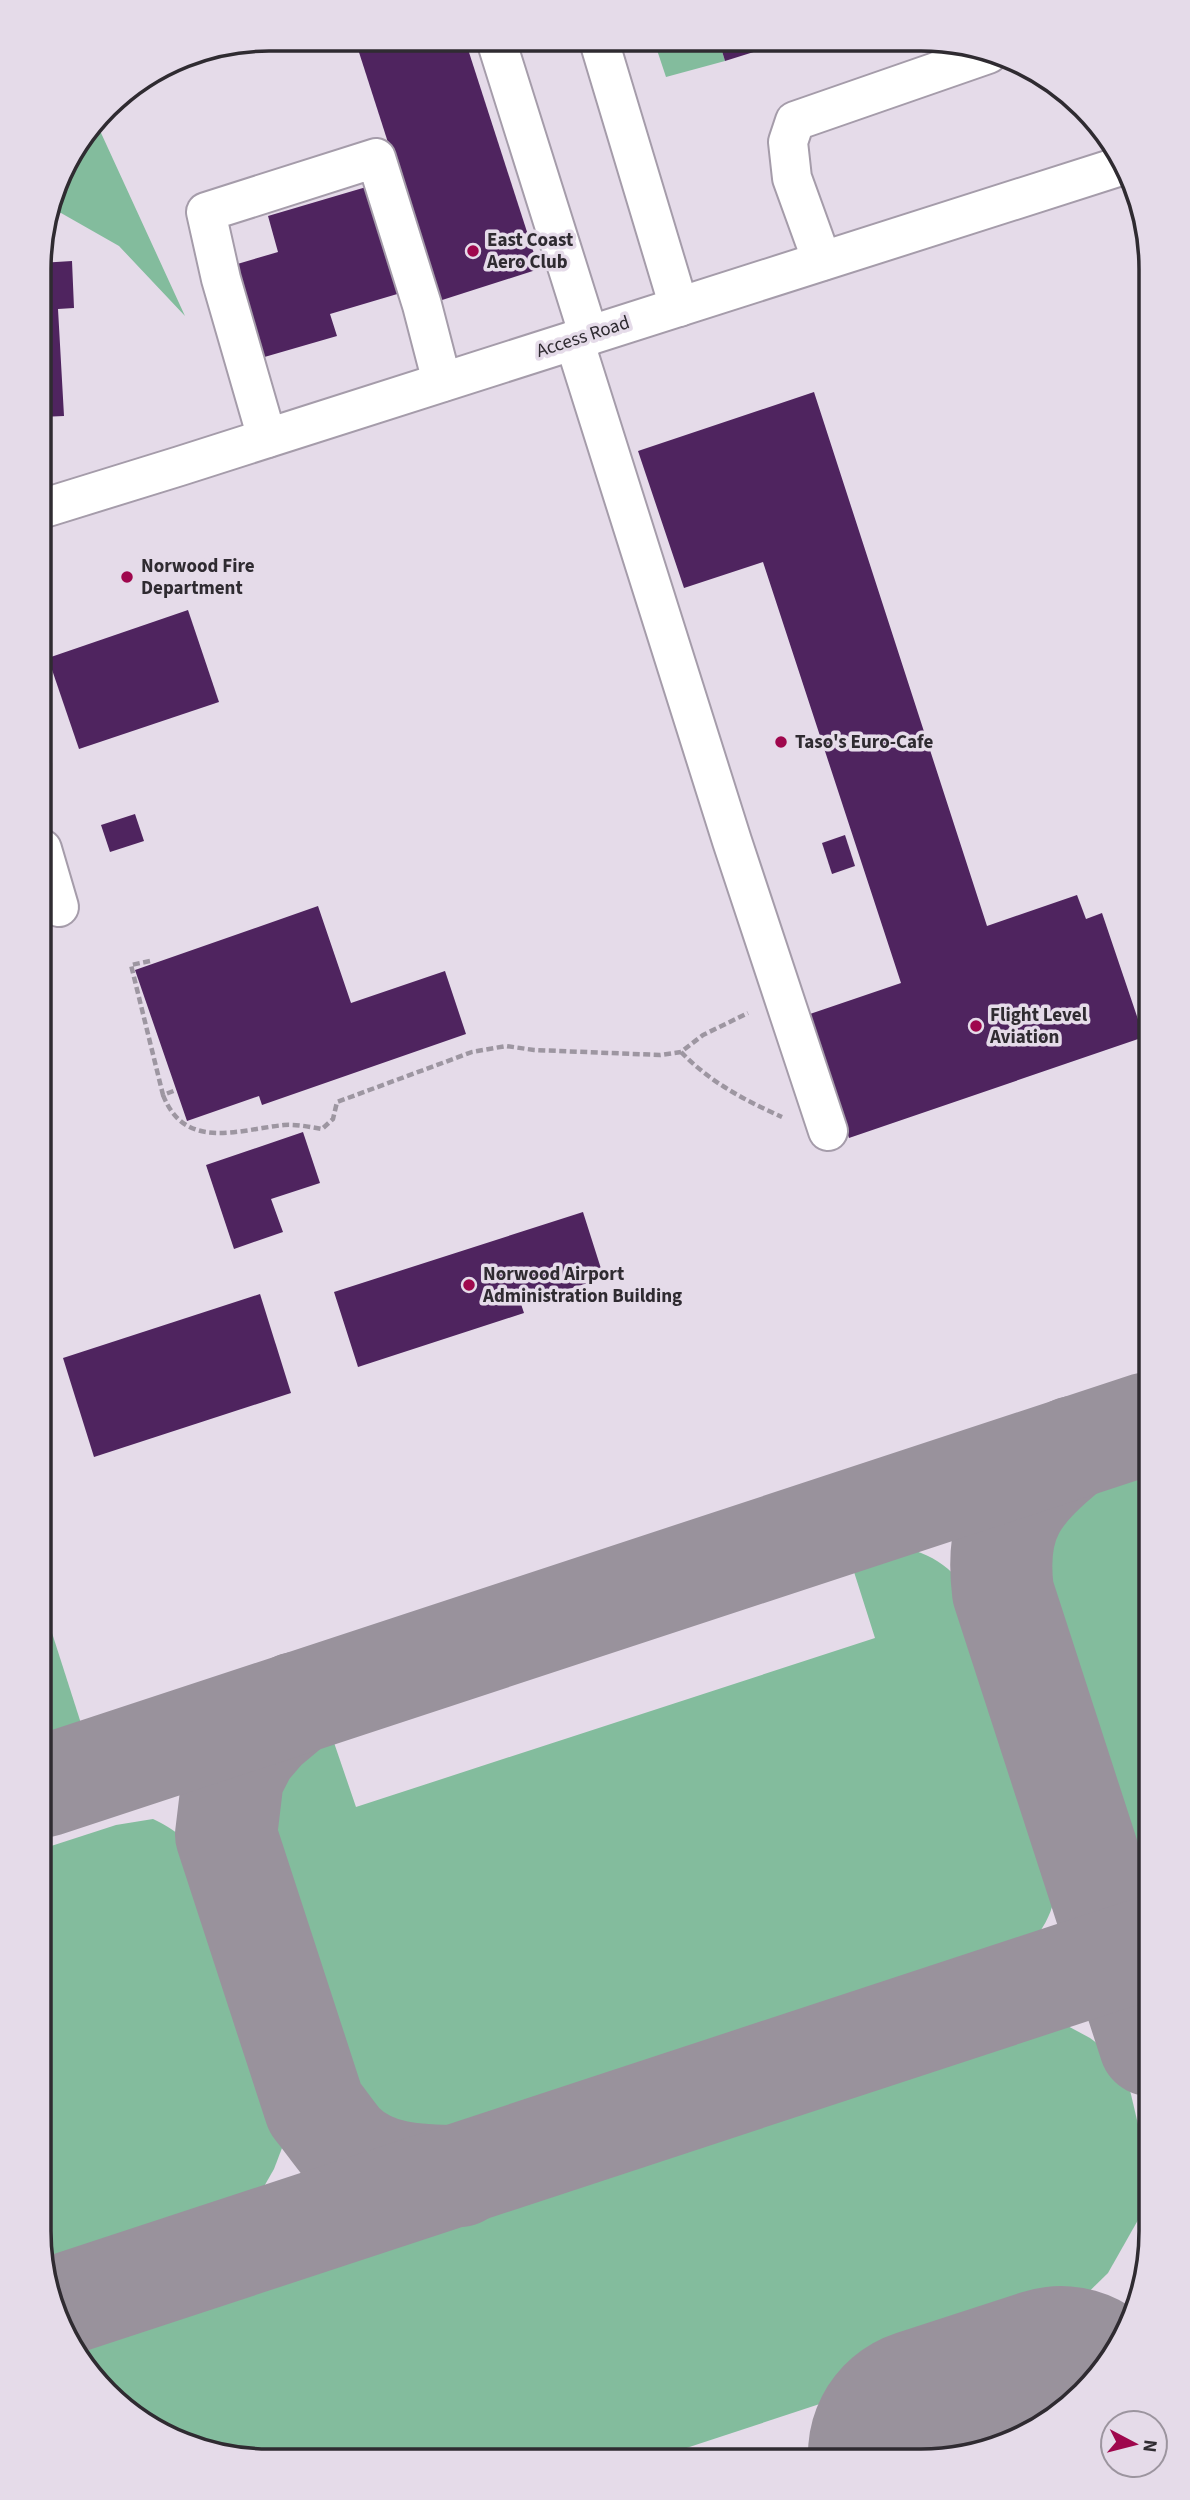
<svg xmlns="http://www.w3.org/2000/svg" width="1190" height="2500" font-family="'Source Sans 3',sans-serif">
	<rect width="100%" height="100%" fill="#e5dbe9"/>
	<g fill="#83bc9d">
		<polygon points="654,41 719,41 725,61 666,77"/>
		<polygon points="96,122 185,316 119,246 61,213 48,214 62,166"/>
		<path d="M1148 1455 1150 1874 1142 1869 1115 1836 1032 1583C1032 1541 1046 1498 1085 1476 1102 1466 1129 1461 1148 1455Z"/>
		<path d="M887 1544C928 1551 953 1564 973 1602L1057 1855C1060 1903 1048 1935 1007 1963L450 2147C395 2143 375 2135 342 2090L261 1844C259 1837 257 1829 257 1822 257 1790 276 1753 302 1735 310 1730 320 1728 328 1725L356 1807 875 1638 848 1553Z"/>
		<polygon points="44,1608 86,1739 45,1753"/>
		<path d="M153 1819C176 1830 185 1838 200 1859L280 2097 282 2148 274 2169 262 2190 216 2224 46 2280 45 1848 116 1825Z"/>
		<polygon points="1038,2021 1064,2024 1090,2038 1114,2056 1129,2086 1145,2154 1145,2186 1138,2220 1108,2273 1060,2320 1017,2339 665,2455 224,2457 117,2404 70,2347 65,2337 1016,2024"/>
	</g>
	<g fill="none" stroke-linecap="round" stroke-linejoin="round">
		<g stroke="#99929c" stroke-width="102">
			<path d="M1073 1447C1019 1491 994 1519 1003 1592L1150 2045"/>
			<path d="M296 1703 265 1729 247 1750 233 1777 226 1835 315 2108C324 2119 333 2132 342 2143 373 2175 419 2176 460 2176"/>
			<polyline points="45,1786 1148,1423"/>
			<polyline points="53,2308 1150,1947"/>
		</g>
		<polyline stroke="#99929c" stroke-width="254" points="935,2454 1061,2413"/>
	</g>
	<g fill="#4f245f">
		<polygon points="367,39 465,40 539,269 439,301 356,43"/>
		<polygon points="719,41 785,42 725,61"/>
		<polygon points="373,185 404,292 330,314 337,336 261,358 234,265 278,252 268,216"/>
		<polygon points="72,261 74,308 58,309 64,416 41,417 40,263"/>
		<polygon points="814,392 987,926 1077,895 1086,919 1102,913 1144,1037 849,1138 807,1015 901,983 763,562 684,588 638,451"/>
		<polygon points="188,610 219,702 79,749 48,658"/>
		<polygon points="135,814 144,841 110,852 101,825"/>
		<polygon points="845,835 855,866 832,874 822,843"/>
		<polygon points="318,906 351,1003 445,971 466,1034 262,1105 259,1096 187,1121 135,970"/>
		<polygon points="303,1132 320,1183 271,1199 283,1232 234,1249 206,1165"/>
		<polygon points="583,1212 604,1278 521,1304 524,1313 358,1367 334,1292"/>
		<polygon points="260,1294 291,1393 94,1457 63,1358"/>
	</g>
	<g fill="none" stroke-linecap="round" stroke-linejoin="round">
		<g stroke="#a59caa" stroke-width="42">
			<g id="minor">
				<polyline points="496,40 589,336"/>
				<polyline points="599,41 679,307"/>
				<polyline points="822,261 792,178 788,142 795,121 988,54"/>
				<polyline points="574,340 732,841 828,1131"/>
				<polyline points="267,438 221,279 206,212 376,158 422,305 442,382"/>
				<polyline points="41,509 180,466 1124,165"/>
				<polyline points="42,849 59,907"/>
			</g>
		</g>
		<g stroke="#9d96a1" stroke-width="4.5" stroke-dasharray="7 3.5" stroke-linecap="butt">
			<polyline points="150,961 131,965 163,1095 176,1090"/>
			<path d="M681 1052C710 1082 744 1100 782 1117"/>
			<path d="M163 1095C185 1151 237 1130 284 1125 296 1124 310 1127 322 1129L333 1119 337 1102 472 1052 506 1046 534 1050 660 1055 681 1052 703 1035 748 1013"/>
		</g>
		<use href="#minor" stroke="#fff" stroke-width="38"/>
	</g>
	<g fill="#9f074d" stroke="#e5dbe9" stroke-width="2.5">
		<circle cx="473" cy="251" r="7"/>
		<circle cx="127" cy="577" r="7"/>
		<circle cx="781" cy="742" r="7"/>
		<circle cx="976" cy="1026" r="7"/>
		<circle cx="469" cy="1285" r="7"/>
	</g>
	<g text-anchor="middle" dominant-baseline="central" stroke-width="7" stroke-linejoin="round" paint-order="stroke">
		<g font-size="19" font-weight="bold" fill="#2f2b31" stroke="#e5dbe9" text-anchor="start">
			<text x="487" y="240">East Coast<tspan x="487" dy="22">Aero Club</tspan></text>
			<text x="141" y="566">Norwood Fire<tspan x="141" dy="22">Department</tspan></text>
			<text x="795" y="742">Taso's Euro-Cafe</text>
			<text x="990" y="1015">Flight Level<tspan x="990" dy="22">Aviation</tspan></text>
			<text x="483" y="1274">Norwood Airport<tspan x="483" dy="22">Administration Building</tspan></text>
		</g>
		<g font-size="19" fill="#2f2b31" stroke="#e5dbe9">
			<text transform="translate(583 337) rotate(-18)">Access Road</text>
		</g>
	</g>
	<path d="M0 0H1190V2500H0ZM269 51H921A218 218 0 0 1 1139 269V2231A218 218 0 0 1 921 2449H269A218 218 0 0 1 51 2231V269A218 218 0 0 1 269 51Z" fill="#e5dbe9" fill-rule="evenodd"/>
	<path fill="none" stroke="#2f2b31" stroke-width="3.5" d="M269 51H921A218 218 0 0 1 1139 269V2231A218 218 0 0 1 921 2449H269A218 218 0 0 1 51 2231V269A218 218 0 0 1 269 51Z"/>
	<g transform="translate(1134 2444) rotate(97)"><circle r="33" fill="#e5dbe9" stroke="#9c959f" stroke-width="2"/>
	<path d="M0-5L12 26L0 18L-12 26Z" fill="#9f074d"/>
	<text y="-10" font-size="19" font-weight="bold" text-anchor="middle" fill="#2f2b31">N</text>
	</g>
</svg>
